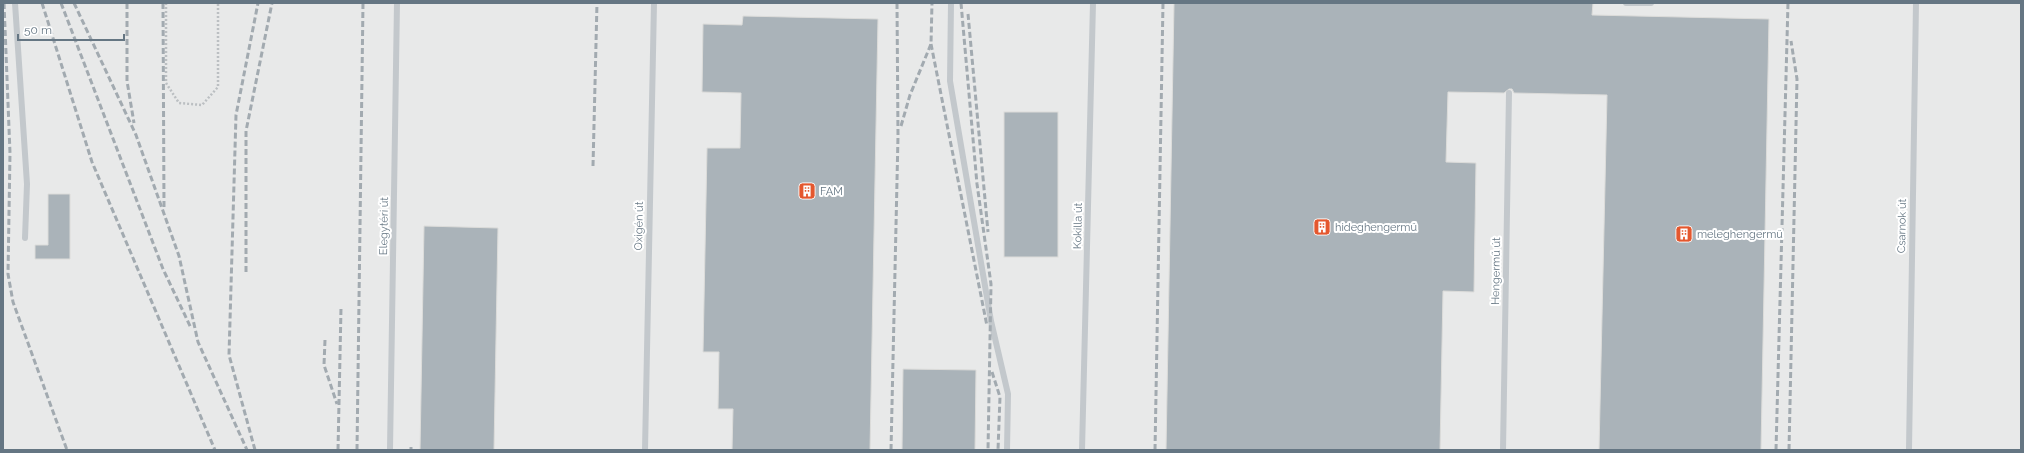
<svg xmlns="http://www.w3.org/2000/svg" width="2024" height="453" font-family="Raleway,sans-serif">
	<rect width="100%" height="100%" fill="#fafaf8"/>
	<rect fill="#e8e9e9" x="3" y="3" width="2018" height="447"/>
	<g fill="#aab3b9" stroke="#dcdcda">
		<polygon points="1174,3 1593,3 1592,15 1769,19 1761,450 1599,450 1607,95 1514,93 1512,89 1509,89 1504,93 1448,92 1446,162 1476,163 1474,292 1443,291 1440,450 1166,450"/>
		<polygon points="743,16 878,19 870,450 732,450 733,409 718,409 719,352 703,352 707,148 740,148 741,93 702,92 703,24 742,25"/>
		<rect x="1004" y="112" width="54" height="145"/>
		<polygon points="48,194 70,194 70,259 35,259 35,245 48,245"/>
		<polygon points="424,226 498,228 494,450 420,450"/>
		<polygon points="903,369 976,370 975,450 902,450"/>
	</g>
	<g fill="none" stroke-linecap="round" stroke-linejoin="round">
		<polyline stroke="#bbbfc2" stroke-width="2.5" stroke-dasharray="2 2" stroke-linecap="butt" points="166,3 166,83 179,103 202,105 218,87 218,3"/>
		<g stroke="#c3c8cc" stroke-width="6">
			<polyline points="15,3 27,184 25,238"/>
			<polyline points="951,3 950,81 991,321 1008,394 1007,450"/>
			<polyline points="1626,3 1651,3"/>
			<polyline points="390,450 397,3"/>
			<polyline points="645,450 654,3"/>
			<polyline points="1082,450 1093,3"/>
			<polyline points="1503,450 1509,93"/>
			<polyline points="1909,450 1916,3"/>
		</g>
		<g stroke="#a2aab0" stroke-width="3" stroke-dasharray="6 3" stroke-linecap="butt">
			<polyline points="4,3 10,153 8,274 13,302 67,450"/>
			<polyline points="42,3 92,162 215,450"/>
			<polyline points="61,3 163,269 191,328"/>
			<polyline points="74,3 136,135 179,256 198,342 247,450"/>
			<polyline points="127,3 127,81 134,123"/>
			<polyline points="163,3 164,207"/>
			<polyline points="961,3 977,184 991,284 988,450"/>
			<polyline points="968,14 988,232"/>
			<polyline points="931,44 987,326"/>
			<polyline points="901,126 910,95 931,44 932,3"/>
			<polyline points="593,166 597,3"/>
			<polyline points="246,272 246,131 272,3"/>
			<polyline points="325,340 324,365 337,404"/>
			<polyline points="992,372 1000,397 998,450"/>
			<polyline points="255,450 229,355 236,115 258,3"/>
			<polyline points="338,450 341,308"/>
			<polyline points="357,450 363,3"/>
			<polyline points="411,450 411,447"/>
			<polyline points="891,450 898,136 897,3"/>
			<polyline points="1155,450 1163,3"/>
			<polyline points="1776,450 1788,3"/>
			<polyline points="1789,450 1797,79 1791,41"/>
		</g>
	</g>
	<defs>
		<g id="building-square" transform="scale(0.9)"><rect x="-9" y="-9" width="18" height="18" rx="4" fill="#e4572e" stroke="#fff"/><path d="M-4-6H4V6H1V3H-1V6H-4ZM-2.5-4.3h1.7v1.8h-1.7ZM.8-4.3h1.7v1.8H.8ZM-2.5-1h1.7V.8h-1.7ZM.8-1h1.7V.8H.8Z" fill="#fff"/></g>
	</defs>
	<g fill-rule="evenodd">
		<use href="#building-square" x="807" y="191"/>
		<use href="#building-square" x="1322" y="227"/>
		<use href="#building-square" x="1684" y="234"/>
	</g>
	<g text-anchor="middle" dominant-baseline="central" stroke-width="4" stroke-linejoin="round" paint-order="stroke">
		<g font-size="11" fill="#657683" stroke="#fff" text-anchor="start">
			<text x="820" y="191">FAM</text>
			<text x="1335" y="227">hideghengermű</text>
			<text x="1697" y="234">meleghengermű</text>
		</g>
		<g font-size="11" fill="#657683" stroke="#fff">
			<text transform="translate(384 226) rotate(-89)">Elegytéri út</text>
			<text transform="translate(639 226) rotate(-89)">Oxigén út</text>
			<text transform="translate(1078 226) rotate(-89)">Kokilla út</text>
			<text transform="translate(1902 226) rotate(-89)">Csarnok út</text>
			<text transform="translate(1496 271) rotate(-89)">Hengermű út</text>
		</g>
	</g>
	<rect width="2024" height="453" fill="none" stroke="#657683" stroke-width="8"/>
	<path d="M18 34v6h106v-6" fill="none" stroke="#657683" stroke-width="2"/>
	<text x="24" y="34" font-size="12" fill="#657683" stroke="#ffffff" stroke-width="3" paint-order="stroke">50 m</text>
</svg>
